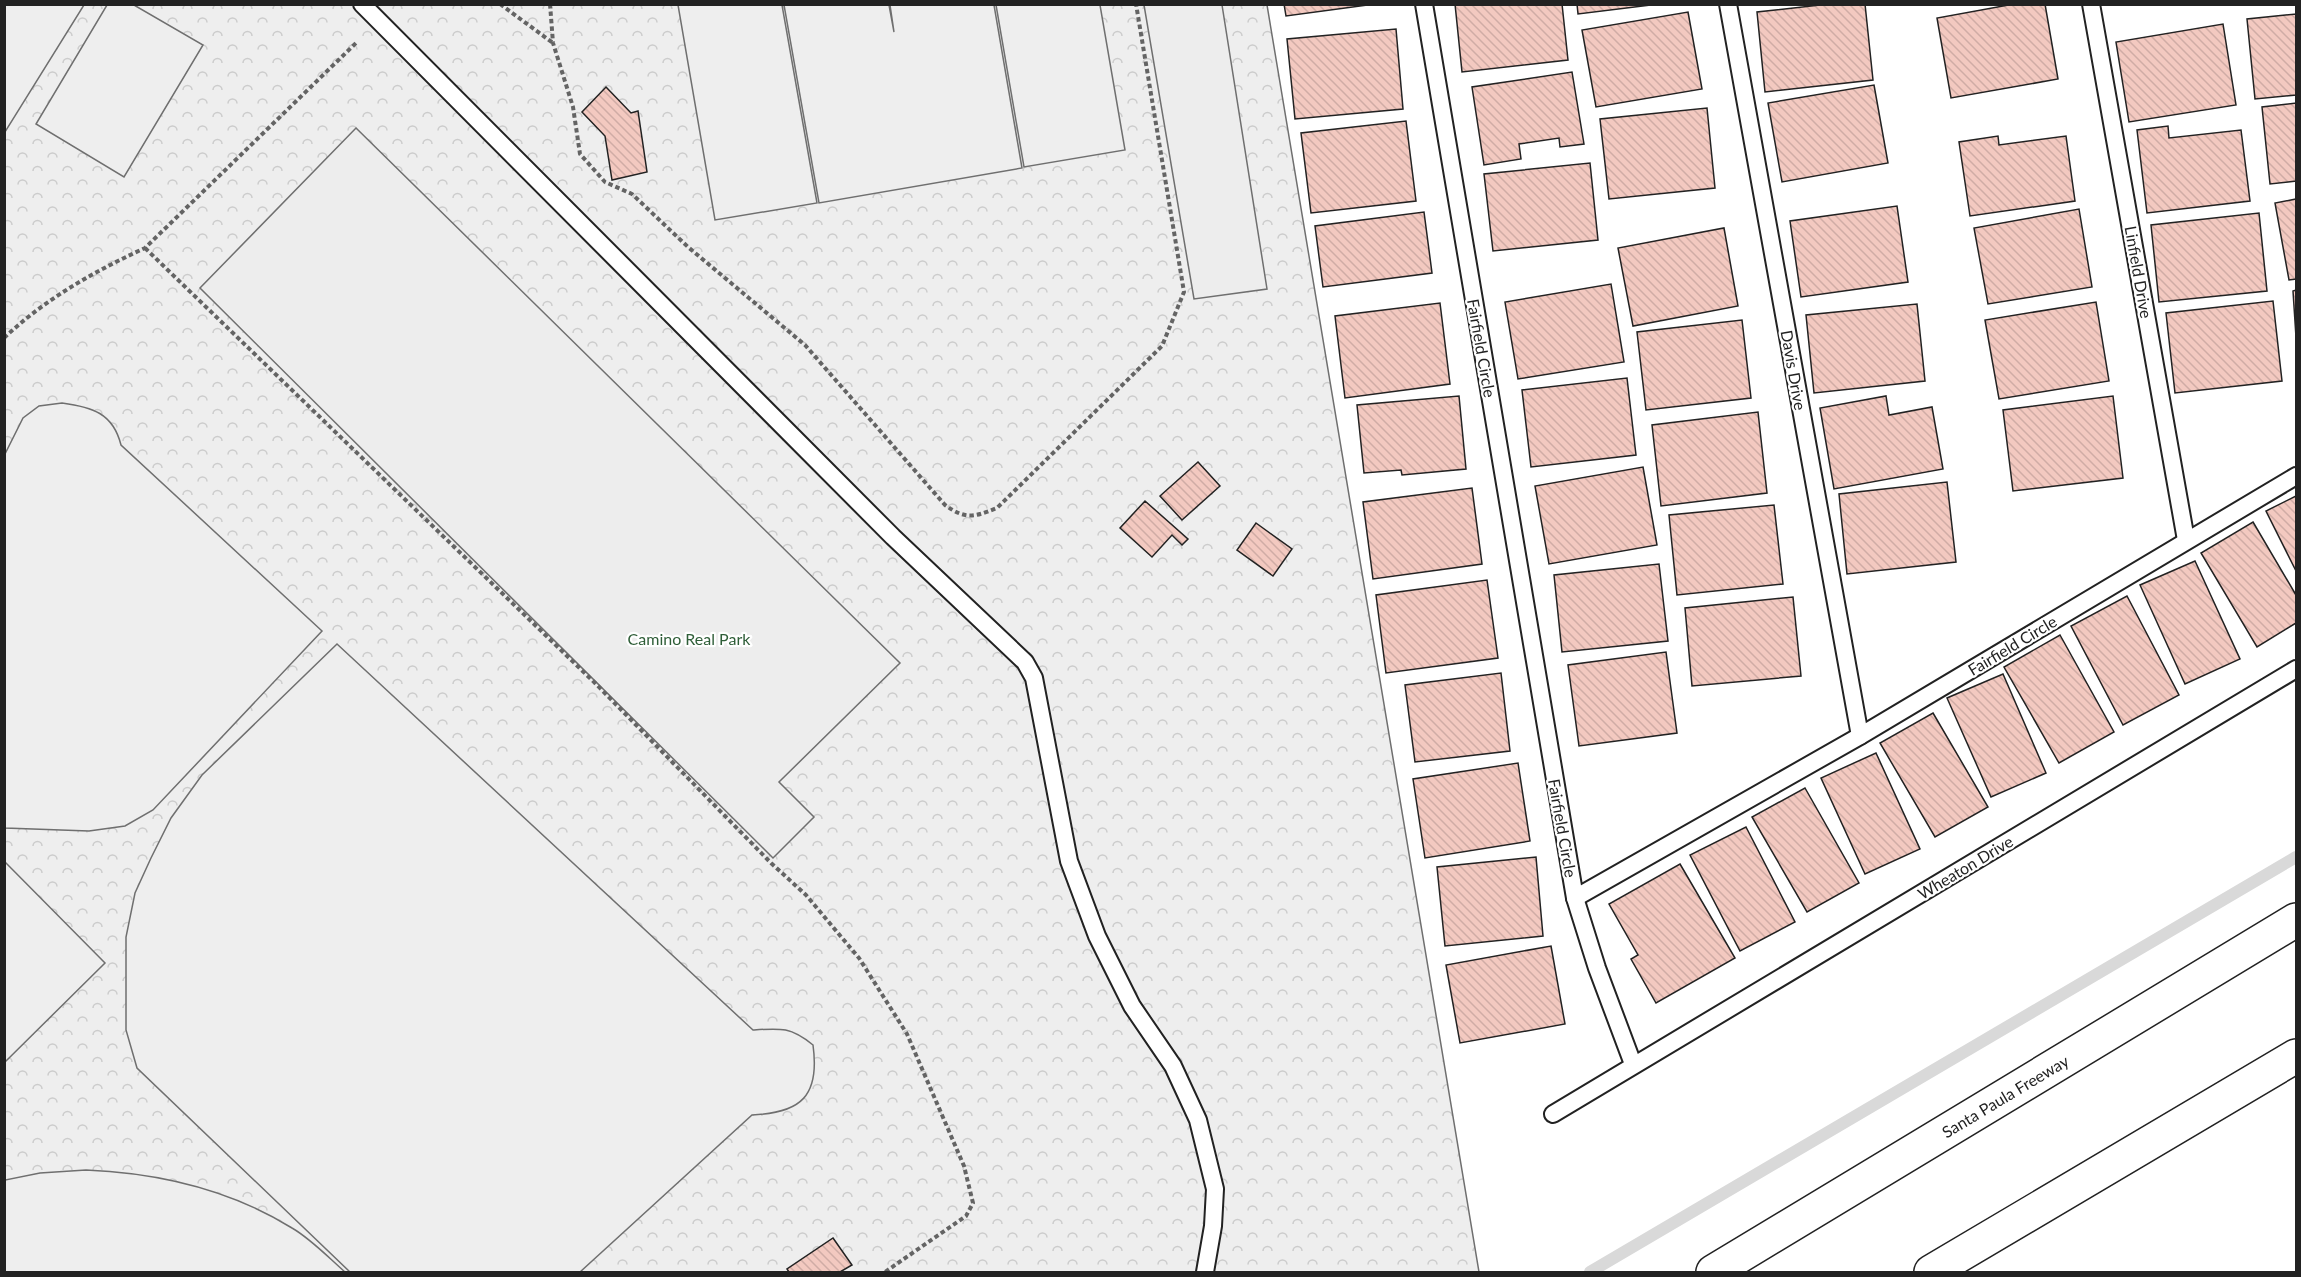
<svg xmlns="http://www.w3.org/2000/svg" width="2301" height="1277" font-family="Lato,sans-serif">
	<defs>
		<pattern id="park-crowns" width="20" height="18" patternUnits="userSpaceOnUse" patternTransform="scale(1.5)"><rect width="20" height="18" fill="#eee"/><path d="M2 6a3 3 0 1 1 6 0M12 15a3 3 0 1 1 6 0" fill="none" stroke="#ccc"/></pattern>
		<pattern id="building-back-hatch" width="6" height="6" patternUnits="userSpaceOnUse" patternTransform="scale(1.5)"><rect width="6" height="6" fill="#f3c9c0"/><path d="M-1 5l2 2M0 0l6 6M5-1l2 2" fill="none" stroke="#d0aca5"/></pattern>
	</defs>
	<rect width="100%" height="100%" fill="#fff"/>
	<polygon fill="url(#park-crowns)" stroke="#6f6f6f" stroke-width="1.5" points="5,5 1267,5 1479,1272 5,1272"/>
	<g fill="#eee" stroke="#6f6f6f" stroke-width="1.5">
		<polygon points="5,4 84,5 5,132 4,5"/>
		<polygon points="107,5 134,5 203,45 124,177 36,124"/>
		<polygon points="678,5 782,5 817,203 715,220"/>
		<polygon points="784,5 889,5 894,32 890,5 994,5 1022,168 819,203"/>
		<polygon points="996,5 1100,5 1125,150 1024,167"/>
		<path d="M62 403C92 407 113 413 121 445L322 631 153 810 125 826 89 831 5 828V454L23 418 39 406Z"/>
		<path d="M337 644 753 1030C781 1028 791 1027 813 1045 820 1096 801 1113 752 1115L580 1272H350L137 1068 126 1030V937L135 893 151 858 171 818 202 775Z"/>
		<polygon points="5,862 105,963 5,1062"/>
		<path d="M86 1170C159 1173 229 1189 292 1228 311 1239 329 1258 345 1272H5V1180L40 1173Z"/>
	</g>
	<g fill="#ededed" stroke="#6f6f6f" stroke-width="1.5">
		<polygon points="1144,5 1222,5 1267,289 1194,299"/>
		<polygon points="356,128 900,663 779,782 814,817 773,858 200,288"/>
	</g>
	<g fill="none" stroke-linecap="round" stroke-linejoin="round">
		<polyline stroke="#d9d9d9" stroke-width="12" points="1590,1272 2296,857"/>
	</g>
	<g fill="url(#building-back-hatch)" stroke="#222" stroke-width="1.5">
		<polygon points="1284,4 1375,4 1286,16"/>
		<polygon points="1455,4 1562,4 1568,60 1462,72"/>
		<polygon points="1577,4 1659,4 1578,14"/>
		<polygon points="1829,4 1865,4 1873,80 1765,92 1757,12"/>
		<polygon points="2014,4 2045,4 2058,79 1951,98 1937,18"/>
		<polygon points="1688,12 1702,89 1596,107 1582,30"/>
		<polygon points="2296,14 2296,95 2255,99 2247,19"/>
		<polygon points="2223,24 2236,105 2129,122 2116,42"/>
		<polygon points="1396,29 1403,109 1295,119 1287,39"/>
		<polygon points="1572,72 1584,144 1560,147 1559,138 1519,144 1521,159 1484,165 1472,87"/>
		<polygon points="1874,85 1888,163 1782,182 1768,103"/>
		<polygon points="606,87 631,113 638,111 647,172 612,180 605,136 582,112"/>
		<polygon points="2296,103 2296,181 2270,184 2262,107"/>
		<polygon points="1707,108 1715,188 1609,199 1600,119"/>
		<polygon points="1406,121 1416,201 1311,213 1301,133"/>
		<polygon points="2168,126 2169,138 2241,130 2250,201 2147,213 2137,130"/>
		<polygon points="1998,136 1999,145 2066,136 2075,201 1970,216 1959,142"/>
		<polygon points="1590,163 1598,240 1493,251 1484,174"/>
		<polygon points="2296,199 2296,279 2289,280 2275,203"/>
		<polygon points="1897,206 1908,282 1801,297 1790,221"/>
		<polygon points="2079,209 2092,287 1988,304 1974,228"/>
		<polygon points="1424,212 1432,273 1323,287 1315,226"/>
		<polygon points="2259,213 2267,291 2159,302 2151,225"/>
		<polygon points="1724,228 1738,306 1633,326 1618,248"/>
		<polygon points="1611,284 1624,362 1518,379 1505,302"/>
		<polygon points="2296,290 2296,337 2293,291"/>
		<polygon points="2273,301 2282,381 2175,393 2166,313"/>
		<polygon points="2096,302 2109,381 1999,399 1985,320"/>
		<polygon points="1440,303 1450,384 1345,398 1335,316"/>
		<polygon points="1917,304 1925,381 1814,393 1806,315"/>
		<polygon points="1742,320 1751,398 1646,410 1637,332"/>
		<polygon points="1627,378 1636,455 1531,467 1522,390"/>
		<polygon points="1459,396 1466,469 1402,475 1401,470 1364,473 1357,405"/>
		<polygon points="1886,396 1889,415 1932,407 1943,469 1834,489 1820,408"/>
		<polygon points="2113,396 2123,478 2013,491 2003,410"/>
		<polygon points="1758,412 1767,493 1661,506 1652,425"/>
		<polygon points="1198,462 1220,486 1182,520 1160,496"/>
		<polygon points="1643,467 1657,545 1549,564 1535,486"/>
		<polygon points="1947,482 1956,562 1847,574 1839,494"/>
		<polygon points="1472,488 1482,564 1373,579 1363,502"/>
		<polygon points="2296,496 2296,571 2266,511"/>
		<polygon points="1145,501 1188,539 1182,545 1172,535 1152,557 1120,528"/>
		<polygon points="1774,505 1783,584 1677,595 1669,515"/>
		<polygon points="2253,522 2296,595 2296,623 2257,647 2201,553"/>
		<polygon points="1256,523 1292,549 1273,576 1237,550"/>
		<polygon points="2195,561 2240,659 2185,684 2140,585"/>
		<polygon points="1659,564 1668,641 1562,652 1554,575"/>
		<polygon points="1487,580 1498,658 1386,673 1376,595"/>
		<polygon points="2127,596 2179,695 2123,725 2071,626"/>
		<polygon points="1793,597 1801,676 1692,686 1685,608"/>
		<polygon points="2060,635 2114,732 2059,763 2004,667"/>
		<polygon points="1666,652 1677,733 1579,746 1568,665"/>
		<polygon points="1501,673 1510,751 1415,762 1405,685"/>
		<polygon points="2003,674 2046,773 1991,797 1947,698"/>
		<polygon points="1933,713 1988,807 1935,837 1880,743"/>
		<polygon points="1876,753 1920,849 1865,874 1821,778"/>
		<polygon points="1518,763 1530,841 1425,858 1413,779"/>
		<polygon points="1805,788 1859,883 1807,912 1752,817"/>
		<polygon points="1746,827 1795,922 1740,951 1690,855"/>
		<polygon points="1536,857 1543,936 1445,946 1437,867"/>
		<polygon points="1680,864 1735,958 1656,1003 1631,959 1638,955 1609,904"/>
		<polygon points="1551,946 1565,1024 1460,1043 1446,965"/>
		<polygon points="833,1238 852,1265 840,1272 789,1272 787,1269"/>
	</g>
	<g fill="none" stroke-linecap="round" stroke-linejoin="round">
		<g stroke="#222" stroke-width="20">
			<g id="lane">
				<polyline points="362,4 893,537 1025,662 1034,678 1069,861 1097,936 1132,1006 1173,1066 1198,1120 1215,1189 1213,1226 1205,1272"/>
				<polyline points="1424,4 1575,898 1597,968 1633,1064"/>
				<polyline points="1728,4 1860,736"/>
				<polyline points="2091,4 2186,540"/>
				<polyline points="1575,898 1860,736 2296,476"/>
				<polyline points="1553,1114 2296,669"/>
			</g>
		</g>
		<g stroke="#222" stroke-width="36">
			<g id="highway">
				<polyline points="1713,1272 2296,920"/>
				<polyline points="1931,1272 2296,1056"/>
			</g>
		</g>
		<g stroke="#646464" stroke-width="4" stroke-dasharray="4.5 3" stroke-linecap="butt">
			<polyline points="500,4 553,43"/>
			<path d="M550 4 553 43 573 107 580 154 605 182 632 194 688 247 805 345 945 505C966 520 974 517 997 508L1162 346 1184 292 1136 4"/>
			<polyline points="145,248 595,683 771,863 806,895 859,958 907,1034 964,1166 973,1203 966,1216 885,1272"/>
			<path d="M4 338C45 299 95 271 145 248L356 43"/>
		</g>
		<use href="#lane" stroke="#fff" stroke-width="16"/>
		<use href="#highway" stroke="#fff" stroke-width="33"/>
	</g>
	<g text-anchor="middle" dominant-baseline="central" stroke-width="4.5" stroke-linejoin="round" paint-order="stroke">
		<g font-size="16" fill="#222" stroke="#fff">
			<text transform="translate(2139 272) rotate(80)">Linfield Drive</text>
			<text transform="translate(1482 348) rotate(80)">Fairfield Circle</text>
			<text transform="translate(1794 370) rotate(80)">Davis Drive</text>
			<text transform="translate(2012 645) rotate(-31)">Fairfield Circle</text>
			<text transform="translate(1563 828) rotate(80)">Fairfield Circle</text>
			<text transform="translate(1965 867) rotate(-31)">Wheaton Drive</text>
			<text transform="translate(2005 1096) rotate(-31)">Santa Paula Freeway</text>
		</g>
		<g font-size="16" fill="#2f5e38" stroke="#fff">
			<text x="689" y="638">Camino Real Park</text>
		</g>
	</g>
	<rect width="2301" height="1277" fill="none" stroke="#222222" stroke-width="12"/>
</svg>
